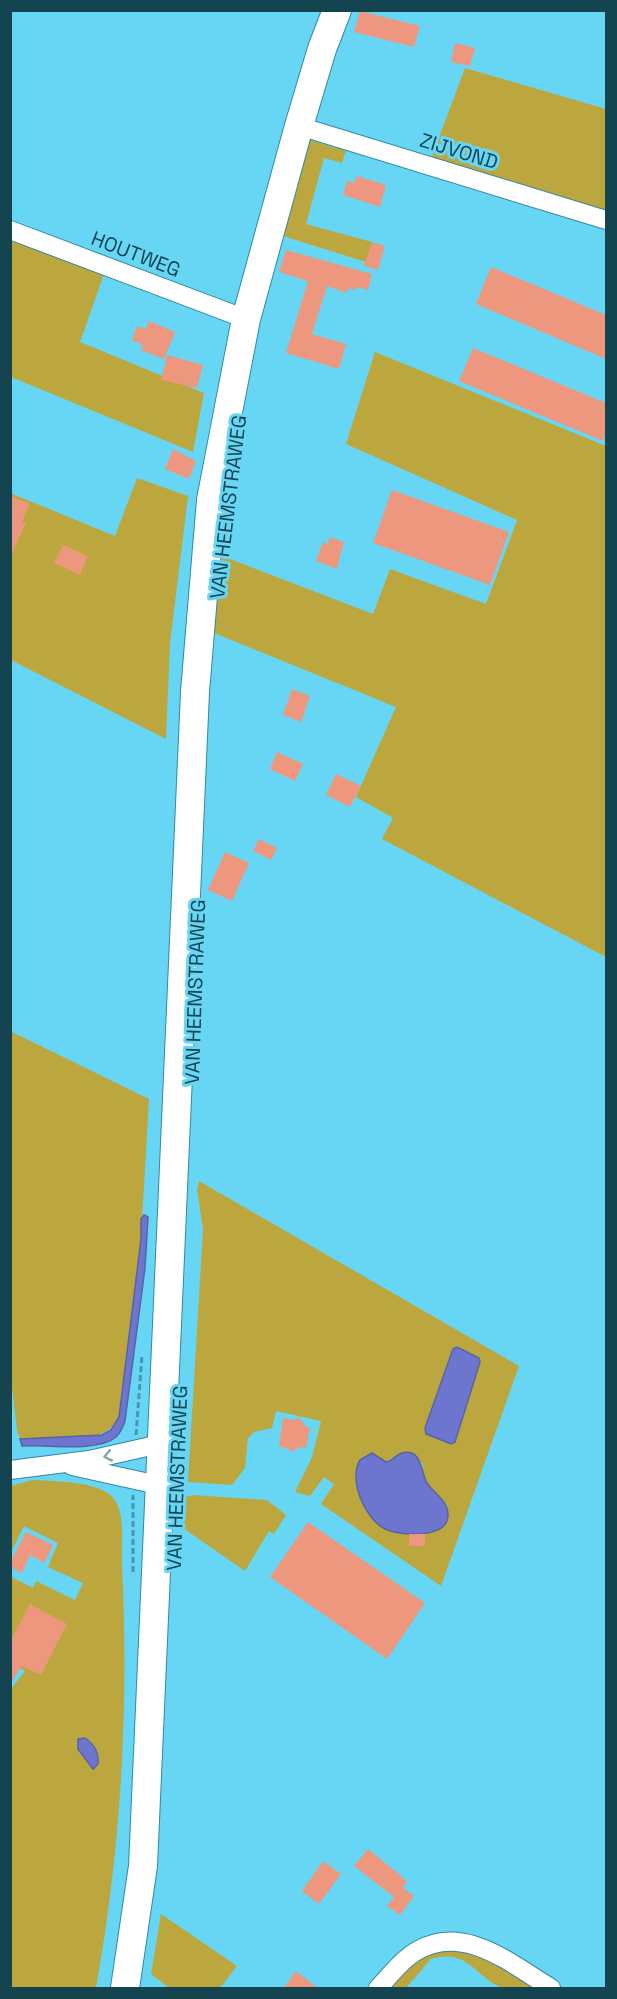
<svg xmlns="http://www.w3.org/2000/svg" width="617" height="1999" font-family="'Space Grotesk',sans-serif">
	<rect width="100%" height="100%" fill="#67d6f4"/>
	<g fill="#bba73d" fill-rule="evenodd">
		<polygon points="465,68 606,109 606,213 431,159"/>
		<polygon points="310,140 346,151 342,163 324,158 306,224 372,242 366,262 283,236"/>
		<polygon points="10,237 104,274 80,342 204,393 193,452 11,377"/>
		<polygon points="375,352 606,446 606,957 382,839 393,818 356,797 396,707 214,633 222,556 373,614 390,569 486,604 517,520 346,444"/>
		<polygon points="137,478 188,496 170,643 166,739 11,660 10,493 115,536"/>
		<path d="M10 1031 149 1099 141 1239 120 1417C102 1449 51 1438 20 1439L17 1431 10 1370Z"/>
		<path d="M199 1181 519 1366 441 1586 321 1504 334 1484 324 1477 310 1496 295 1492 312 1457 321 1421 276 1411 272 1428 254 1432 248 1438 245 1468 232 1485 188 1482 203 1229 197 1190ZM373 1453 386 1462 400 1454 422 1463 425 1478 446 1525 434 1532 364 1504C356 1482 348 1464 373 1453Z"/>
		<path d="M32 1480C52 1481 102 1481 114 1499 126 1516 121 1547 122 1566 129 1708 121 1849 96 1988H11L10 1690 25 1671 11 1663 10 1576 33 1588 36 1581 75 1600 83 1583 48 1567 58 1543 24 1526 11 1552V1486Z"/>
		<polygon points="193,1495 267,1500 286,1515 274,1534 269,1531 245,1571 183,1528 185,1497"/>
		<polygon points="161,1914 237,1966 220,1988 169,1988 151,1974"/>
		<path d="M451 1948 484 1957 533 1988C525 1988 512 1991 504 1988 476 1980 470 1947 431 1959L406 1988H383L421 1957Z"/>
	</g>
	<g fill="#6e75ce" stroke="#5366a8" stroke-width="1.5">
		<path d="M144 1215 148 1217 145 1268 125 1421C123 1427 120 1433 116 1437 97 1453 46 1444 22 1446L20 1439 102 1435 111 1430 119 1417 141 1239V1219Z"/>
		<polygon points="457,1347 479,1358 480,1362 455,1442 451,1444 426,1434 425,1428 453,1349"/>
		<path d="M372 1453 386 1462C393 1461 395 1455 402 1453 421 1448 421 1470 426 1481 432 1493 448 1499 448 1515 448 1539 401 1536 385 1529 365 1519 348 1480 360 1460Z"/>
		<path d="M85 1738C94 1744 99 1753 98 1764L93 1769 78 1749V1739Z"/>
	</g>
	<g fill="#ed987e">
		<polygon points="360,11 420,26 414,47 354,32"/>
		<polygon points="455,43 475,48 470,66 451,62"/>
		<polygon points="357,176 386,185 380,207 343,195 347,181 354,183"/>
		<polygon points="372,242 385,246 378,270 364,266"/>
		<polygon points="286,250 372,274 368,290 357,287 355,290 348,288 347,293 327,286 312,334 346,344 339,369 286,353 308,281 279,272"/>
		<polygon points="491,267 606,315 606,359 476,304"/>
		<polygon points="149,321 175,332 164,359 141,350 143,345 132,340 137,326 146,329"/>
		<polygon points="473,348 606,403 606,432 603,441 459,381"/>
		<polygon points="167,355 203,365 197,388 161,380"/>
		<polygon points="173,449 196,461 189,479 165,469"/>
		<polygon points="392,490 509,532 490,585 373,543"/>
		<polygon points="10,496 30,504 22,522 26,523 10,557"/>
		<polygon points="330,537 344,542 337,569 316,561 323,542 328,544"/>
		<polygon points="63,545 88,556 80,575 54,563"/>
		<polygon points="292,689 310,696 301,722 283,715"/>
		<polygon points="277,752 303,764 295,781 270,769"/>
		<polygon points="336,774 361,786 350,807 326,795"/>
		<polygon points="259,839 277,848 271,860 253,851"/>
		<polygon points="225,852 249,863 232,901 208,890"/>
		<polygon points="299,1417 306,1427 310,1428 306,1448 300,1447 291,1452 289,1449 279,1446 283,1418 295,1420"/>
		<polygon points="308,1522 425,1603 387,1659 270,1577"/>
		<polygon points="26,1532 53,1545 44,1563 30,1555 22,1573 10,1567 10,1562"/>
		<rect x="409" y="1534" width="16" height="12"/>
		<polygon points="30,1604 67,1624 41,1675 22,1666 10,1684 10,1642"/>
		<polygon points="368,1849 400,1875 407,1882 403,1888 414,1896 400,1915 387,1906 394,1897 354,1866"/>
		<polygon points="323,1861 341,1874 319,1904 302,1891"/>
		<polygon points="296,1971 319,1989 283,1989"/>
	</g>
	<g fill="none" stroke-linecap="round" stroke-linejoin="round">
		<g stroke="#32899f" stroke-width="20">
			<g id="street">
				<polyline points="299,126 606,220"/>
				<polyline points="10,230 246,319"/>
				<polyline points="72,1466 158,1485"/>
				<polyline points="10,1470 89,1460 160,1444"/>
				<path d="M378 1988C390 1976 400 1961 415 1952 463 1922 511 1964 551 1988"/>
			</g>
		</g>
		<g stroke="#32899f" stroke-width="30">
			<polyline id="primary" points="125,1988 143,1866 195,692 211,500 246,319 299,126 322,49 337,10"/>
		</g>
		<g stroke="#4499b0" stroke-width="3" stroke-dasharray="6 3" stroke-linecap="butt">
			<polyline points="136,1435 142,1355"/>
			<polyline points="133,1572 133,1495"/>
		</g>
		<use href="#street" stroke="#fff" stroke-width="18"/>
		<use href="#primary" stroke="#fff" stroke-width="28"/>
	</g>
	<defs><path id="oneway-chevron" d="M-2-3.5L2.5 0L-2 3.5" fill="none" stroke-width="1.6" stroke-linecap="round" stroke-linejoin="round" transform="scale(1.5)"/></defs>
	<use stroke="#89a2a8" href="#oneway-chevron" transform="translate(108 1456) rotate(169)"/>
	<g text-anchor="middle" dominant-baseline="central" stroke-width="6" stroke-linejoin="round" paint-order="stroke">
		<g font-size="20" fill="#134450" stroke="#67d6f4">
			<text transform="translate(459 151) rotate(17)">ZIJVOND</text>
			<text transform="translate(136 254) rotate(21)">HOUTWEG</text>
			<text transform="translate(228 507) rotate(-83)">VAN HEEMSTRAWEG</text>
			<text transform="translate(195 992) rotate(-88)">VAN HEEMSTRAWEG</text>
			<text transform="translate(177 1478) rotate(-88)">VAN HEEMSTRAWEG</text>
		</g>
	</g>
	<rect width="617" height="1999" fill="none" stroke="#134450" stroke-width="24"/>
</svg>
